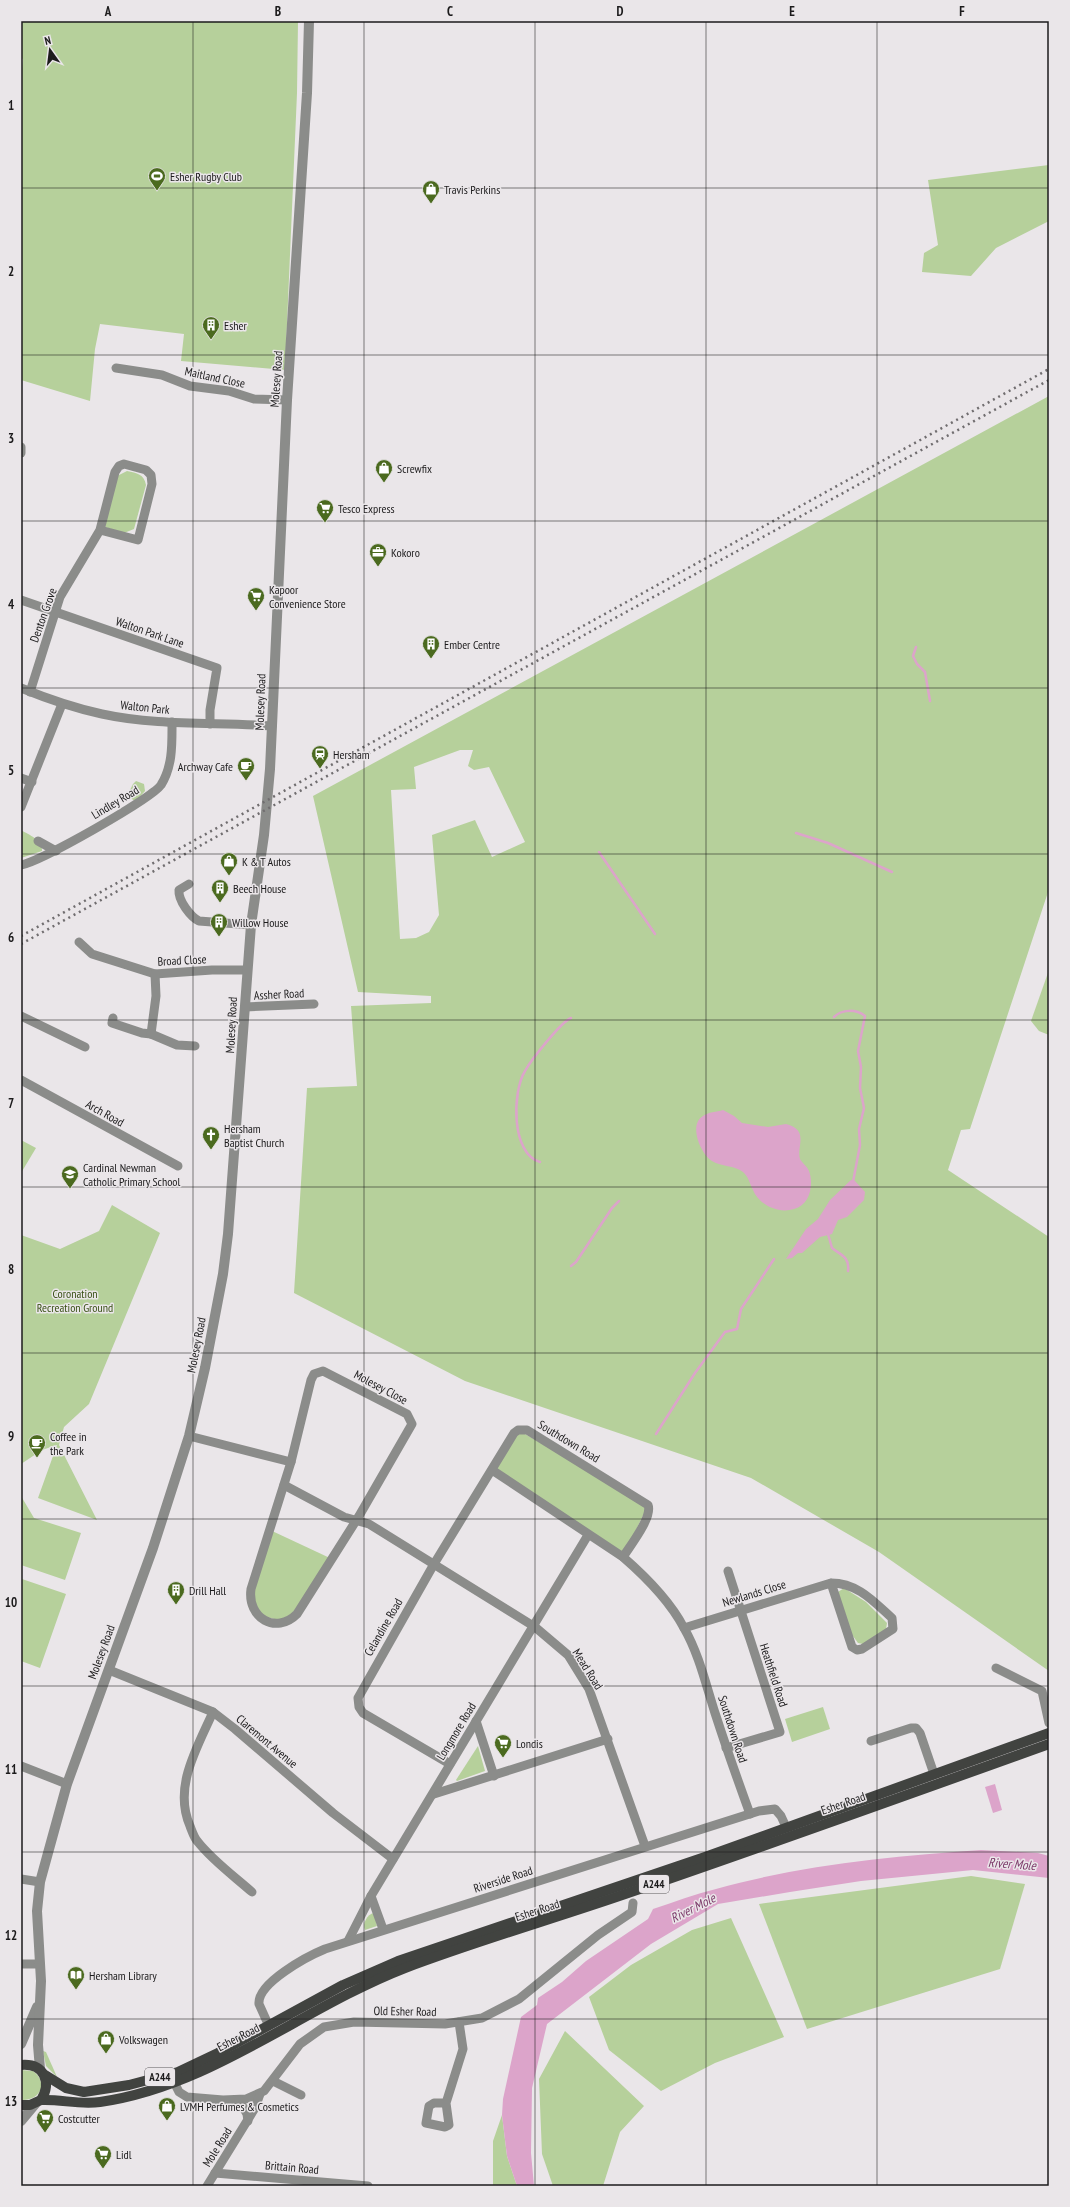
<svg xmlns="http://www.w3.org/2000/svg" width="1070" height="2207" font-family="'PT Sans Narrow',sans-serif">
	<rect width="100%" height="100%" fill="#eae6e9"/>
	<g fill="#b6d09b" fill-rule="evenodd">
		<polygon points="21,21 298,21 297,93 285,370 181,361 184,334 100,324 95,349 90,401 21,380 21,78 23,59 21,58"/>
		<polygon points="1049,165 1049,221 996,248 971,276 922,272 924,253 938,245 928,180"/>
		<path d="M1049 396V889L970 1129 961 1130 948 1170 1049 1237V1671L879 1552 751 1478 465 1381 294 1293 307 1088 357 1086 351 1006 431 1003V996L358 992 313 796ZM460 750H473L468 766 474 770 489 767 525 842 492 857 475 820 432 835 439 915 429 932 416 938 400 939 391 790 416 789 414 767Z"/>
		<path d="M127 471C137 473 144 474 146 485L134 529 124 533 105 527 117 476Z"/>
		<polygon points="136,781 144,784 145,791 137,800 133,800 128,794 133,784"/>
		<path d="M21 830C29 835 43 840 42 851L21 858Z"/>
		<polygon points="1049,970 1049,1035 1039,1031 1031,1021"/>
		<polygon points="21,1140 36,1148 21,1173"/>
		<polygon points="112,1205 160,1233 89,1404 64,1427 59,1445 97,1520 38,1498 57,1445 42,1450 21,1464 21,1235 60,1249 99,1231"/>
		<polygon points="518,1430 648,1505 623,1557 492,1470"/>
		<polygon points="21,1496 34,1518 81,1533 65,1580 21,1565"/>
		<polygon points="270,1530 332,1559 286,1622 255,1614 250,1603"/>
		<polygon points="21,1575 22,1579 66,1594 40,1668 21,1661"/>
		<polygon points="844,1588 866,1602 887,1623 886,1629 863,1644 858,1643 850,1632 838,1592"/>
		<polygon points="823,1707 830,1729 792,1742 785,1719"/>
		<polygon points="478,1746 485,1771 457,1781 456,1780"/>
		<polygon points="971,1876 1025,1884 1000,1969 807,2029 759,1904"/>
		<path d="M374 1913 377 1926 365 1930C362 1924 367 1914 374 1913Z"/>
		<polygon points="731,1918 784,2037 715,2063 661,2091 609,2050 589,1997 631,1965 692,1930"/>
		<polygon points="565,2031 644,2106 620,2132 603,2186 553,2186 542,2154 539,2079"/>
		<polygon points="43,2051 46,2052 57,2077 46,2066"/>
		<path d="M21 2070 33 2071C49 2083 40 2101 21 2100Z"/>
		<polygon points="502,2115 507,2156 517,2186 493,2186 493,2141"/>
	</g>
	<g fill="#dca4ca">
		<path d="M723 1110 734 1116 742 1123 768 1127 786 1124C810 1130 796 1147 800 1159 802 1163 807 1166 809 1171 814 1185 810 1205 794 1209 778 1214 759 1205 753 1190 750 1184 748 1176 743 1172 734 1165 722 1167 712 1161 701 1154 688 1125 703 1116 708 1112 717 1112 723 1110Z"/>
		<polygon points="851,1180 855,1181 865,1192 864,1200 847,1217 838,1220 832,1234 820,1237 802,1253 798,1253 792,1258 786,1259 806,1229 818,1219 830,1200"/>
		<polygon points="995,1784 1002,1810 993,1813 985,1787"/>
		<path d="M981 1850 1038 1853 1049 1856V1878L973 1870 861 1881 790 1892 718 1904 651 1944 547 2024 532 2088 531 2153 534 2186H517L507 2156 502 2115 503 2099 521 2017 537 2005 538 1998 562 1982 586 1961 648 1919 653 1909C674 1902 695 1894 716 1889 802 1865 893 1856 981 1850Z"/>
	</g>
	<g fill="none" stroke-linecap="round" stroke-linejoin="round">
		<g stroke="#dca4ca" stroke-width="2.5">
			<polyline points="916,647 913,656 917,664 925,672 930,701"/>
			<polyline points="796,833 828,843 892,872"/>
			<polyline points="599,852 655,934"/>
			<path d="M834 1017C842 1009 856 1009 865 1016L858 1051 861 1067 860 1088 864 1108 859 1129 860 1145 853 1182"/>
			<path d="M540 1162C511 1154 512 1092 525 1071 531 1060 561 1022 571 1018"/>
			<path d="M828 1234 832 1248C841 1255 850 1257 848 1271"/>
			<polyline points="571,1266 576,1262 612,1208 619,1201"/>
			<polyline points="656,1434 695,1373 725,1332 737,1329 741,1309 774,1259"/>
		</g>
		<g stroke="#8b8c8a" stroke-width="9">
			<polyline points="116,368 162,375 190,386 229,391 254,399 287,400"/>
			<polyline points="21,447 21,453"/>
			<polyline points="21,600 217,668 210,710 210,724"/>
			<path d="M21 688C48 699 74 708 102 714 157 726 216 722 272 726"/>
			<polyline points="30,692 60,597 100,530 115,472 119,466 124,464 146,470 151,475 152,484 138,540 100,530"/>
			<polyline points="21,778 32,782"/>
			<polyline points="21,807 62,704"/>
			<polyline points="38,841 56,851"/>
			<path d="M21 865C40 862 151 799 161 785 173 766 172 743 172 722"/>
			<path d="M189 884 179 890C178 901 191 917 199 921L251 925"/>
			<polyline points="79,942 92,954 155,974 212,970 247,970"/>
			<polyline points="245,1007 314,1004"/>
			<polyline points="21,1016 85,1047"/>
			<polyline points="113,1018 112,1023 142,1033 151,1034 156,996 155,974"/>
			<polyline points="151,1034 177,1045 195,1046"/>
			<polyline points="21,1080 178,1166"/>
			<path d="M323 1371 407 1414 412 1424 359 1516 297 1614C276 1635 247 1618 251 1589L291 1462 311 1380 314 1374Z"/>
			<polyline points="189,1436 291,1462"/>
			<path d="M492 1470 623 1557C646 1577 670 1601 684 1628 699 1654 706 1685 715 1713 726 1747 738 1781 750 1814"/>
			<polyline points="284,1485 344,1517 369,1524 535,1627 568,1655 589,1689 645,1846"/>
			<path d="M684 1628 831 1583C858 1583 874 1602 892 1618L893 1629 862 1649 857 1650 852 1647 831 1583"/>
			<polyline points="996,1668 1042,1691 1049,1723"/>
			<polyline points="109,1670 213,1712 235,1729 333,1813 393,1859"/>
			<path d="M213 1712C197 1748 173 1787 190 1826 192 1831 194 1838 198 1842 213 1861 234 1876 252 1892"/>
			<polyline points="476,1721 494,1776"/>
			<polyline points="871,1741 911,1728 916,1728 920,1733 934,1774"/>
			<polyline points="726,1748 780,1732 728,1571"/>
			<path d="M450 1764 363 1713 359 1707 358 1698 434 1564 514 1433 518 1430H527L648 1505C653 1517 630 1546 623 1557"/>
			<polyline points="21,1766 67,1784"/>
			<polyline points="434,1794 608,1739"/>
			<polyline points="21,1879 40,1882"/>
			<polyline points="371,1896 383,1929"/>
			<polyline points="348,1941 371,1896 588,1535"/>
			<polyline points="21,1964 40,1964"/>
			<path d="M268 2024 259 2004C257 1983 308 1956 325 1949L759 1811 775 1809 781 1816 786 1827"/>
			<polyline points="273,2081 301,2095"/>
			<polyline points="174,2082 179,2092 187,2097 223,2100 246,2099 264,2091 300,2044 324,2027 354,2022 445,2024 482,2018 519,1999 598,1935 632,1912 633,1903"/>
			<polyline points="239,2100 247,2114 248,2121"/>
			<polyline points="446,2103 434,2103 429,2106 426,2123 445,2127 449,2125 446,2103 463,2049 459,2022"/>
			<polyline points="215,2173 368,2186"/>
			<polyline points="207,2186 255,2108 260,2094"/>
		</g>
		<g stroke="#8b8c8a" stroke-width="10">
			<polyline points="21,2044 37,2007"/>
			<polyline points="40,2069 38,2045 41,1981 37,1911 40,1882 67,1784 153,1548 189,1436 205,1368 223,1274 228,1234 251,925 264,835 270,769 287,400 307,93 309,21"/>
			<polyline points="21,2121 36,2103"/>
		</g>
		<g stroke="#414340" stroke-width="10">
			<path d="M21 2065C44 2063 52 2082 41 2100L30 2105H21"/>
			<polyline points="45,2075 66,2088 84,2092 129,2085 178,2072 218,2053 343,1985 398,1961 705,1857 1049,1733"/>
			<path d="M41 2100C61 2099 79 2105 100 2102 212 2086 302 2008 405 1968 479 1940 556 1918 631 1892 771 1844 910 1794 1049 1744"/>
		</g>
		<g stroke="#706d6f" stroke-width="2.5" stroke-dasharray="2 4" stroke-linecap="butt">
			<polyline points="21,936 1049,369"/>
			<polyline points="21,944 1049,380"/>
		</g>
	</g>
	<path fill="none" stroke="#1c1b1c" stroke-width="1" stroke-opacity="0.55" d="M193 21V2186M364 21V2186M535 21V2186M706 21V2186M877 21V2186M21 188H1049M21 355H1049M21 521H1049M21 688H1049M21 854H1049M21 1020H1049M21 1187H1049M21 1353H1049M21 1519H1049M21 1686H1049M21 1852H1049M21 2019H1049"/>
	<defs>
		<g id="stadium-pin" transform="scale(0.9)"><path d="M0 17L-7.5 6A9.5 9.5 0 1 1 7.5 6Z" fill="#4b6a1f" stroke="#eae6e9"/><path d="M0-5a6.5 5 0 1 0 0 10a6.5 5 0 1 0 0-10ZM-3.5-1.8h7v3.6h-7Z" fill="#fff"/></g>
		<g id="shop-pin" transform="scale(0.9)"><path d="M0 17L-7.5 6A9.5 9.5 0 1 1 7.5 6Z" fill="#4b6a1f" stroke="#eae6e9"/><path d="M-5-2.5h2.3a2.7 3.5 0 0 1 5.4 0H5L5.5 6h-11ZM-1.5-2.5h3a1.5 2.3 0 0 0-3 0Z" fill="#fff"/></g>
		<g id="building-pin" transform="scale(0.9)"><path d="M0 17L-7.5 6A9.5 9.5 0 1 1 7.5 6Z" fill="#4b6a1f" stroke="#eae6e9"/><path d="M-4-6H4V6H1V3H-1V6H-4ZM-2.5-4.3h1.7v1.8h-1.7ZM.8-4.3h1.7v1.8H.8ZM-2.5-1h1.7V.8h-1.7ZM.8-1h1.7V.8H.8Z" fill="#fff"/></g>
		<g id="supermarket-pin" transform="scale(0.9)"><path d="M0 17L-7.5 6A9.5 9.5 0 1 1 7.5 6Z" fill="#4b6a1f" stroke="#eae6e9"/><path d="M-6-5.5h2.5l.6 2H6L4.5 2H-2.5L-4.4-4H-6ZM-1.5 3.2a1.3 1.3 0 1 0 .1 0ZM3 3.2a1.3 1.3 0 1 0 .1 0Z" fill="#fff"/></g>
		<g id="office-pin" transform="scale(0.9)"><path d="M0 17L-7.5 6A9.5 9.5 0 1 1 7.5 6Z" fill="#4b6a1f" stroke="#eae6e9"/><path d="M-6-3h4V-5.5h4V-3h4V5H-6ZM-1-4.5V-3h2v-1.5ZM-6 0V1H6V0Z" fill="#fff"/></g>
		<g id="station-pin" transform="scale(0.9)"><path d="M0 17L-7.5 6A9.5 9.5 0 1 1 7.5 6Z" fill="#4b6a1f" stroke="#eae6e9"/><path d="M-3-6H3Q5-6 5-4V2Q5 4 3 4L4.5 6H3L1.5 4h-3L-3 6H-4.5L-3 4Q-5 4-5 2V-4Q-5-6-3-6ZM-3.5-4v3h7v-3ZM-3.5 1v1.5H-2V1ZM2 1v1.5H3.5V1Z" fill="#fff"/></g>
		<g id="cafe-pin" transform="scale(0.9)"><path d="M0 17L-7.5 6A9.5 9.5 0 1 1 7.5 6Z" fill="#4b6a1f" stroke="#eae6e9"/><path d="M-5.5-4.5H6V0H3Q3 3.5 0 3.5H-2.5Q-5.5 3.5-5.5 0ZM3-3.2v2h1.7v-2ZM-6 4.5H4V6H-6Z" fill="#fff"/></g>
		<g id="church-pin" transform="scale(0.9)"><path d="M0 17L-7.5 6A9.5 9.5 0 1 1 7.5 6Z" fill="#4b6a1f" stroke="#eae6e9"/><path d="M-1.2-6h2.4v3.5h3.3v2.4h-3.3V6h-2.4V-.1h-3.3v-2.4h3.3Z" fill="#fff"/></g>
		<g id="school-pin" transform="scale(0.9)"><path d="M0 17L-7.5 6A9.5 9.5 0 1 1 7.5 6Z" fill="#4b6a1f" stroke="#eae6e9"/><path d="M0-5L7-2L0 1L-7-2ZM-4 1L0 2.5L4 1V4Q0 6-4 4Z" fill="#fff"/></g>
		<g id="library-pin" transform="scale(0.9)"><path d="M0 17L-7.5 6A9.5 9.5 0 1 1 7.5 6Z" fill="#4b6a1f" stroke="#eae6e9"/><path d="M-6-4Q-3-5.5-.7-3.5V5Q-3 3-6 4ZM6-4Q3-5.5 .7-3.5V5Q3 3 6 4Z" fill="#fff"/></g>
	</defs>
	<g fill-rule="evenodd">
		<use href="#stadium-pin" x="157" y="176"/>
		<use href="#shop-pin" x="431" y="189"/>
		<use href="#building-pin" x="211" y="325"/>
		<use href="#shop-pin" x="384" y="468"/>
		<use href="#supermarket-pin" x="325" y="508"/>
		<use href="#office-pin" x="378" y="552"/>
		<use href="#supermarket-pin" x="256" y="596"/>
		<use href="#building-pin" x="431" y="644"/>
		<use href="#station-pin" x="320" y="754"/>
		<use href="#cafe-pin" x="246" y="766"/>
		<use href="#shop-pin" x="229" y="861"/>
		<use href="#building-pin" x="220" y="888"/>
		<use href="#building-pin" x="219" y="922"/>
		<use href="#church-pin" x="211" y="1135"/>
		<use href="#school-pin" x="70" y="1174"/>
		<use href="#cafe-pin" x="37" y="1443"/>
		<use href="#building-pin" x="176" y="1590"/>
		<use href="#supermarket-pin" x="503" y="1743"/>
		<use href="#library-pin" x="76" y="1975"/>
		<use href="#shop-pin" x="106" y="2039"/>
		<use href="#shop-pin" x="167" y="2106"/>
		<use href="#supermarket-pin" x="45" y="2118"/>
		<use href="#supermarket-pin" x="103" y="2154"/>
	</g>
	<g text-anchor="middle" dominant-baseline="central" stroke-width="3" stroke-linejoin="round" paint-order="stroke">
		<g fill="#eae6e9" stroke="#5a585a" stroke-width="1">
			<rect x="639" y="1875" width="30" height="18" rx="3"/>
			<rect x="145" y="2068" width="30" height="18" rx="3"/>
		</g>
		<g font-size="11" font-weight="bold" fill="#1c1b1c">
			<text x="654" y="1884">A244</text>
			<text x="160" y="2077">A244</text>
		</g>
		<g font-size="12" fill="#1c1b1c" stroke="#eae6e9" text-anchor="start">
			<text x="170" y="176">Esher Rugby Club</text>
			<text x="444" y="189">Travis Perkins</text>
			<text x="224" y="325">Esher</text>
			<text x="397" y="468">Screwfix</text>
			<text x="338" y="508">Tesco Express</text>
			<text x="391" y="552">Kokoro</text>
			<text x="269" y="589">Kapoor<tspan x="269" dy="14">Convenience Store</tspan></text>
			<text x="444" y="644">Ember Centre</text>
			<text x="333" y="754">Hersham</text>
			<text x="233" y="766" text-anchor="end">Archway Cafe</text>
			<text x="242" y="861">K &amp; T Autos</text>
			<text x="233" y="888">Beech House</text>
			<text x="232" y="922">Willow House</text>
			<text x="224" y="1128">Hersham<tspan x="224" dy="14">Baptist Church</tspan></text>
			<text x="83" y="1167">Cardinal Newman<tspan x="83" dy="14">Catholic Primary School</tspan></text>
			<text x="50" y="1436">Coffee in<tspan x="50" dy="14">the Park</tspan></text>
			<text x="189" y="1590">Drill Hall</text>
			<text x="516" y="1743">Londis</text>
			<text x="89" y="1975">Hersham Library</text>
			<text x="119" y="2039">Volkswagen</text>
			<text x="180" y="2106">LVMH Perfumes &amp; Cosmetics</text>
			<text x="58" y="2118">Costcutter</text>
			<text x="116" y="2154">Lidl</text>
		</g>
		<g font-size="12" fill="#1c1b1c" stroke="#eae6e9">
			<text transform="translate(215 377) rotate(12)">Maitland Close</text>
			<text transform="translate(276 379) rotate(-86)">Molesey Road</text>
			<text transform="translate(43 615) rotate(-70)">Denton Grove</text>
			<text transform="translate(150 632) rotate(19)">Walton Park Lane</text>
			<text transform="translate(260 702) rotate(-88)">Molesey Road</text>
			<text transform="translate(145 707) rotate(6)">Walton Park</text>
			<text transform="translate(115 802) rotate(-31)">Lindley Road</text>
			<text transform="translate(182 960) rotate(-3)">Broad Close</text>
			<text transform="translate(279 994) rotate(-3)">Assher Road</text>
			<text transform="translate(231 1025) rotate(-87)">Molesey Road</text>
			<text transform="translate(105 1113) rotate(29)">Arch Road</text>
			<text transform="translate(196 1345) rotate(-79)">Molesey Road</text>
			<text transform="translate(381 1387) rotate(28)">Molesey Close</text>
			<text transform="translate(569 1441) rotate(31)">Southdown Road</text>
			<text transform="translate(754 1593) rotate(-17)">Newlands Close</text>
			<text transform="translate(383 1627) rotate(-60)">Celandine Road</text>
			<text transform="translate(101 1652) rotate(-70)">Molesey Road</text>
			<text transform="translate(588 1669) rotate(58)">Mead Road</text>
			<text transform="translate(774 1675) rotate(72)">Heathfield Road</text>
			<text transform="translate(733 1729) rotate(72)">Southdown Road</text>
			<text transform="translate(456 1731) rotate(-59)">Longmore Road</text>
			<text transform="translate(267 1741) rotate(40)">Claremont Avenue</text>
			<text transform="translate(843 1803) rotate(-19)">Esher Road</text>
			<text transform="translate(503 1879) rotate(-18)">Riverside Road</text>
			<text transform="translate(537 1910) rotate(-18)">Esher Road</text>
			<text transform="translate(405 2011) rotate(1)">Old Esher Road</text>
			<text transform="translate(238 2037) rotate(-27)">Esher Road</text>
			<text transform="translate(217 2147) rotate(-58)">Mole Road</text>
			<text transform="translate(292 2167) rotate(5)">Brittain Road</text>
		</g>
		<g font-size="12" fill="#385014" stroke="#eae6e9">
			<text x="75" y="1293">Coronation<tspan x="75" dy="14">Recreation Ground</tspan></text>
		</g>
		<g font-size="13" font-style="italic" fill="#7d3b6b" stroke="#eae6e9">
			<text transform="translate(1012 1864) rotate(4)">River Mole</text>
			<text transform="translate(693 1908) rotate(-27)">River Mole</text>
		</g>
	</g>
	<rect width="1070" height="2207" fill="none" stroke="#eae6e9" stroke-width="44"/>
	<g transform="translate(50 50) rotate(346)" stroke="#eae6e9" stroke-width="3" paint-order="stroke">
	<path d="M0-3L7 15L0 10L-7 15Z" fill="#1c1b1c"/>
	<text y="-6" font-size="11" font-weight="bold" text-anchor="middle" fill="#1c1b1c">N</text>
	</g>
	<rect x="22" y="22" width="1026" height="2163" fill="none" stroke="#1c1b1c" stroke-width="1.5"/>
	<g font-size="13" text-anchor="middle" font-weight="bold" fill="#1c1b1c">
		<text x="108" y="16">A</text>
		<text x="278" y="16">B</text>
		<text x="450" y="16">C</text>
		<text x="620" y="16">D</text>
		<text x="792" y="16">E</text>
		<text x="962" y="16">F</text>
		<text x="11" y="110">1</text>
		<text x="11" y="276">2</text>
		<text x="11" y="443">3</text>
		<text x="11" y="609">4</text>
		<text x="11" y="775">5</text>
		<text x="11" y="942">6</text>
		<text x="11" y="1108">7</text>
		<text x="11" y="1274">8</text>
		<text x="11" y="1441">9</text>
		<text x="11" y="1607">10</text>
		<text x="11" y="1774">11</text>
		<text x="11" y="1940">12</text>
		<text x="11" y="2106">13</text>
	</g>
</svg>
